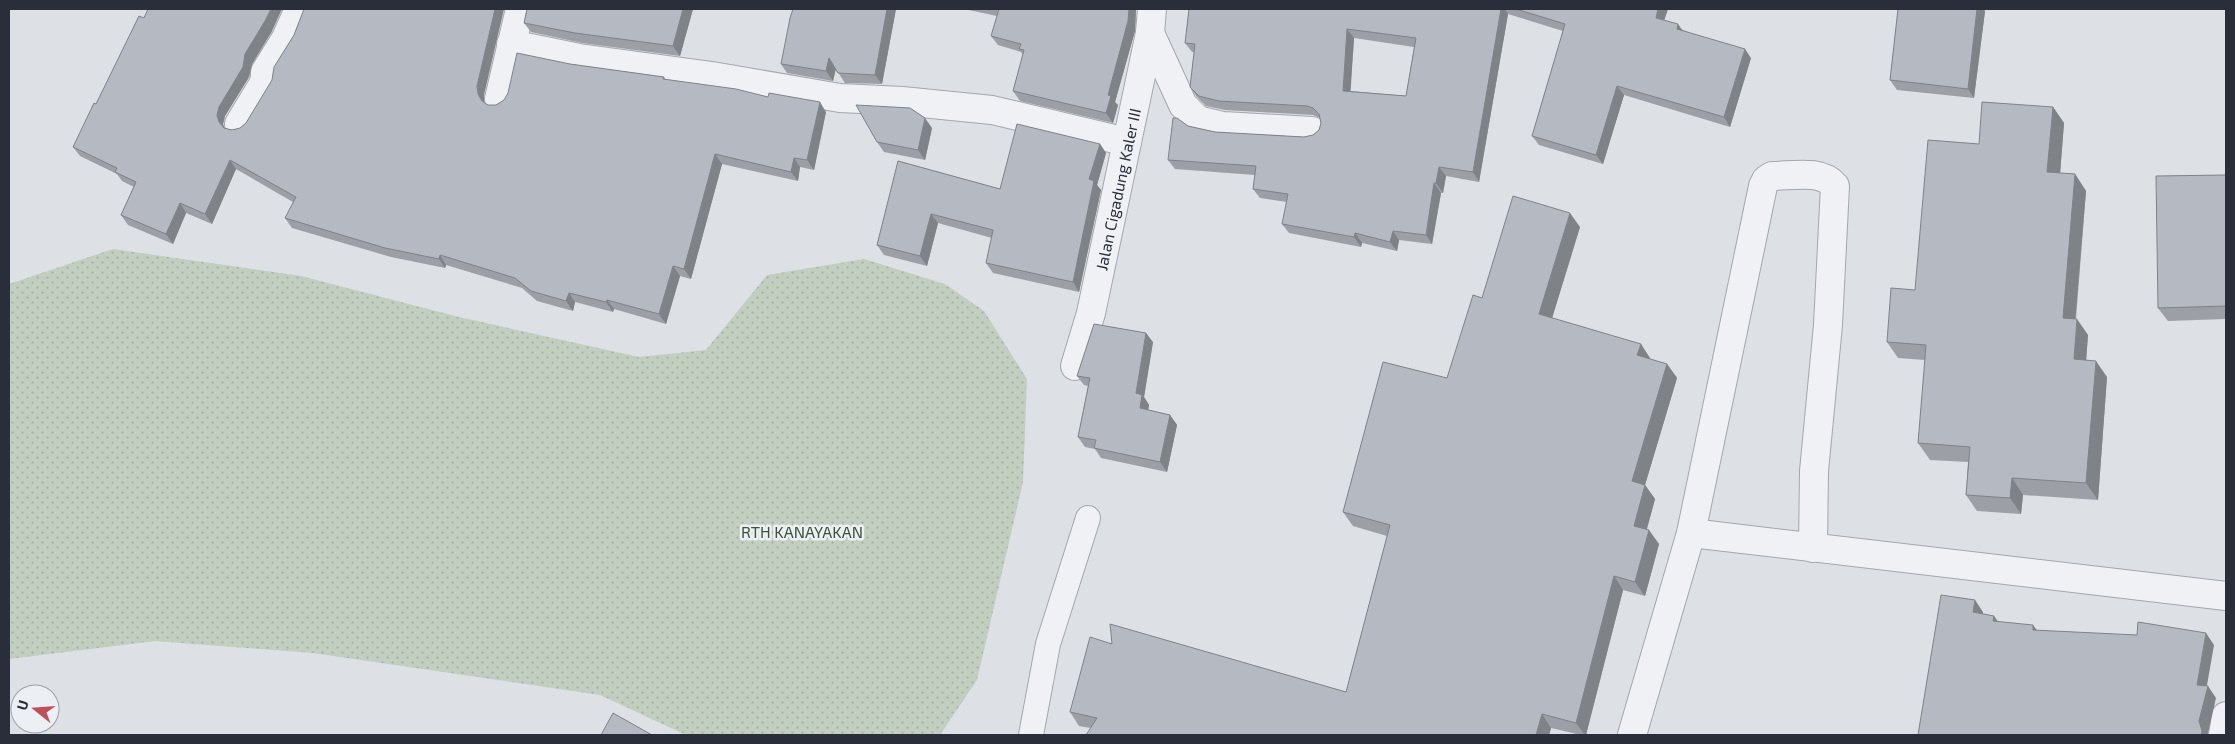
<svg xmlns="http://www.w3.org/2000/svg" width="2235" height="744" font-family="'Exo 2',sans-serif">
	<defs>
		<pattern id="park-dots" width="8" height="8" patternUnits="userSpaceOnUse" patternTransform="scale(1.25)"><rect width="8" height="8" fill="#c2cebf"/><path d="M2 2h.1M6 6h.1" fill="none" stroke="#a7b1a5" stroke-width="1.8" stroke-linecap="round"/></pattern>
	</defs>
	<rect width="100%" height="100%" fill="#dde0e5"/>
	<polygon fill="url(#park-dots)" points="113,249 301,276 459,317 639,357 706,350 767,275 864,259 945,284 984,311 1027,379 1023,482 977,680 940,735 686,735 600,695 313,653 155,641 9,659 9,284"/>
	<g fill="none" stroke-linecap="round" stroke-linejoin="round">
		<g stroke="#a3a7ae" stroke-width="26">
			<polyline id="service" points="1031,735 1048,644 1088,518"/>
		</g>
		<g stroke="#a3a7ae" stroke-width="30">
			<g id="minor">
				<polyline points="1150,33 1183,105 1198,120 1223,126 1312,131"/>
				<polyline points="511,44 579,58 712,76 840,98 902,101 992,110 1127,142"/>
				<polyline points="499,99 520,9"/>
				<polyline points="239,124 265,81 265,72 286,38 299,9"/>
				<path id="s1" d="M1075 366 1091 313 1150 33 1152 9"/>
				<polyline points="1691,533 2226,596"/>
				<path d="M1632 735 1691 533 1763 186 1766 180 1772 176C1792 176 1821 169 1835 186L1828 325 1814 471 1813 548"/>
				<polyline points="2223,735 2226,716"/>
			</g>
		</g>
		<use href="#service" stroke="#eff1f4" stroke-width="24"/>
		<use href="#minor" stroke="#eff1f4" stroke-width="28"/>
	</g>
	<g fill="#9c9fa6" fill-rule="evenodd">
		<polygon points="527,9 693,9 680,56 582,43 531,32 524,23"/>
		<polygon points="793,9 896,9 882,84 845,83 836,69 833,81 787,73 781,64"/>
		<polygon points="964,9 1136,9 1135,31 1115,102 1118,105 1113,123 1020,101 1013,91 1023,55 1021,52 998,45 991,36 997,16"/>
		<path d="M1189 9H1668L1664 20 1683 30 1751 58 1730 127 1624 95 1603 164 1539 145 1532 136 1563 31 1508 14 1479 182 1446 176 1443 193H1441L1432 244 1399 240 1397 251 1362 243 1361 247 1289 233 1282 224 1287 202 1260 198 1253 189 1255 175 1175 169 1168 160 1188 126 1215 132 1304 137 1313 135 1319 130 1321 123 1320 118 1313 115 1225 110 1206 106 1197 97 1190 87 1194 52H1192L1185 43ZM1354 38 1414 47 1406 96 1350 91Z"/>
		<polygon points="1898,9 1983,9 1985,11 1974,98 1897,90 1890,80"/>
		<polygon points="144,18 272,31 252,64 249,77 225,116 223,124 224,128 232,130 484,95 484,102 488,105 496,105 570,64 664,77 666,80 826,112 814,170 800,167 798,181 722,164 691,279 680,276 666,324 614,309 613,312 575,302 573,311 537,301 522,288 446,265 445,268 391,257 292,228 285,218 293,202 236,169 212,224 186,213 173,244 128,225 121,215 134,187 122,181 117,174 80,156 73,147"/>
		<polygon points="2053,107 2064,123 2060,173 2075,174 2086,191 2076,319 2088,335 2086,360 2107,377 2098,500 2023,495 2021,514 1977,511 1966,495 1968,462 1930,460 1918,443 1925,360 1898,358 1887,342 1915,290 1979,144"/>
		<polygon points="932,128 925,160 884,152 877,142"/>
		<polygon points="1100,144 1106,153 1097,185 1101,190 1079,292 993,273 986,263 992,238 938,223 927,266 884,255 877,245 898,161 1000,189"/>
		<polygon points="2226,175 2226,319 2168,321 2158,308"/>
		<polygon points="1580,227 1552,318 1650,358 1650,359 1667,364 1677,378 1645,485 1655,499 1647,529 1659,544 1645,596 1623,590 1586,735 1581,735 1551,728 1549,735 1086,735 1091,728 1079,726 1070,712 1112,644 1346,692 1387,536 1353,526 1343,512 1447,378 1482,298"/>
		<polygon points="1153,342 1144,397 1149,405 1148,410 1170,415 1177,425 1167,472 1101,458 1095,449 1085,447 1078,437 1088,386 1084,385 1077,376"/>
	</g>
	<g fill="#7f8287">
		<polygon points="271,9 282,9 272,31 252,64 249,77 225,116 223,124 226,132 219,122 217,115 219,107 245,54"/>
		<polygon points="495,9 504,9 484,95 484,104 478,94 477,86"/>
		<polygon points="683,9 693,9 680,56 673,46"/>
		<polygon points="887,9 896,9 882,84 875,75"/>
		<polygon points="1129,9 1136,9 1135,31 1115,102 1118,105 1113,123 1106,113 1108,95"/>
		<polygon points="1501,9 1505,9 1508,14 1479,182 1473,172"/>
		<polygon points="1658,9 1668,9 1662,27 1656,18"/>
		<polygon points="1977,9 1983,9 1985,11 1974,98 1968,89"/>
		<polygon points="1678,24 1685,34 1677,29"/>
		<polygon points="1347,29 1354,38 1350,100 1343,91"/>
		<polygon points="1745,49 1751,58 1730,127 1724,117"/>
		<polygon points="829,58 836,67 833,81 826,71"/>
		<polygon points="1617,86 1624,95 1603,164 1596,155"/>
		<polygon points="820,102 826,112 814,170 807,160"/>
		<polygon points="2053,107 2064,123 2059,188 2047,172"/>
		<polygon points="925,118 932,128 925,160 918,150"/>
		<polygon points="1100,144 1106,153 1097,185 1101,190 1079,292 1073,282 1089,179"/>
		<polygon points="715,154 722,164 691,279 684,269"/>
		<polygon points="794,158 800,167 798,181 791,172"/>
		<polygon points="230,160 236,169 212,224 205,214"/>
		<polygon points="1439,167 1446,176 1443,193 1436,183"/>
		<polygon points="2075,174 2086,191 2074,334 2063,318"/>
		<polygon points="1434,183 1441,193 1432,244 1426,235"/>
		<polygon points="180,203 186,213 173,244 166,234"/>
		<polygon points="1570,213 1580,227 1549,328 1539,314"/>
		<polygon points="931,214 938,223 927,266 920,256"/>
		<polygon points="1393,231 1399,240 1397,251 1390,242"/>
		<polygon points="1355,233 1362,243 1361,247 1354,237"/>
		<polygon points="440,255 446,265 445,268 439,259"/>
		<polygon points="673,266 680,276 666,324 659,314"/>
		<polygon points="569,293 575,302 573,311 566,301"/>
		<polygon points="607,300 614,309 613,312 606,302"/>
		<polygon points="2077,319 2088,335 2085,375 2074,359"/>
		<polygon points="1146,333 1153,342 1144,397 1149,405 1147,418 1140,408 1136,393"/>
		<polygon points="1641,344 1650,358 1647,369 1637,355"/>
		<polygon points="2096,361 2107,377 2098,500 2086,483"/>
		<polygon points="1667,364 1677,378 1642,495 1632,481"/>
		<polygon points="1170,415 1177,425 1167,472 1160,462"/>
		<polygon points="2012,478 2023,495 2021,514 2010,498"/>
		<polygon points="1645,485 1655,499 1644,539 1634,526"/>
		<polygon points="1649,530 1659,544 1645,596 1635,582"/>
		<polygon points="1614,576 1623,590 1586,735 1585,735 1576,723"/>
		<polygon points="1975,600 1983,612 1981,623 1973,612"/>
		<polygon points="1994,616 2002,627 1993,621"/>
		<polygon points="2033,625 2041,636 2033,630"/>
		<polygon points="2206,633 2214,645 2206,691 2208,686 2216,698 2208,733 2208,735 2201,735 2199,721 2197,685"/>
		<polygon points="1542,714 1551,728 1549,735 1536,735"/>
	</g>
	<g fill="#b5b9c1" stroke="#7f8287" fill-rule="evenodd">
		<polygon points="148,9 271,9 265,21 245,54 243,67 219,107 217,115 219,122 224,128 232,130 240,128 246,123 272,80 274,67 294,35 304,9 495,9 477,86 478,94 482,101 488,105 496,105 504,100 508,93 517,53 570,64 664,77 663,79 736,89 768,97 769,93 820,102 807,160 794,158 791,172 715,154 684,269 673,266 659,314 607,300 606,302 569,293 566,301 531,291 515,278 440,255 439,259 385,248 285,218 296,197 230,160 205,214 180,203 166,234 121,215 136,182 115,172 117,168 73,147 94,103 96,104 139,16 144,18"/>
		<polygon points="527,9 683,9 673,46 575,33 524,23"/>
		<polygon points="793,9 887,9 875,75 838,73 829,58 826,71 781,64 790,18"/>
		<polygon points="999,9 1129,9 1128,21 1108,95 1111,96 1106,113 1013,91 1024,50 1019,49 1021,44 991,36"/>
		<path d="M1189 9H1501L1473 172 1439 167 1436 183H1434L1426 235 1393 231 1390 242 1355 233 1354 237 1282 224 1288 194 1253 189 1256 166 1168 160 1173 118H1177L1188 126 1215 132 1304 137 1313 135 1319 130 1321 123 1319 114 1313 108 1307 106 1219 101 1199 96 1190 87 1195 44 1185 43ZM1347 29 1416 38 1406 96 1343 91Z"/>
		<polygon points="1516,9 1658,9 1656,18 1678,24 1677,29 1745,49 1724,117 1617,86 1596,155 1532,136 1565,24"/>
		<polygon points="1898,9 1977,9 1968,89 1890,80"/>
		<polygon points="1982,102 2053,107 2047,172 2075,174 2063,318 2077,319 2074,359 2096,361 2086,483 2012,478 2010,498 1966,495 1970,447 1918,443 1926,345 1887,342 1891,288 1915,290 1928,140 1979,144"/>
		<polygon points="856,105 910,108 925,118 918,150 877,142"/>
		<polygon points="1017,124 1100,144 1089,179 1094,181 1073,282 986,263 993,230 931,214 920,256 877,245 898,161 1000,189"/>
		<polygon points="2226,175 2226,306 2158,308 2156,176"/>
		<polygon points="1513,196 1570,213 1539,314 1641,344 1637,355 1667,364 1632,481 1645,485 1634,526 1649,530 1635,582 1614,576 1576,723 1542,714 1536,735 1086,735 1097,718 1070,712 1090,637 1112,644 1110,624 1346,692 1390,525 1343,512 1383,362 1447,378 1473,295 1482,298"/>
		<polygon points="1094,324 1146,333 1136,393 1142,395 1140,408 1170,415 1160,462 1094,448 1096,440 1078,437 1090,378 1077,376"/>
		<polygon points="1941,595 1975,600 1973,612 1994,616 1993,621 2033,625 2033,630 2137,635 2138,622 2206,633 2197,685 2208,686 2199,721 2202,731 2201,735 1918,735"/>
		<polygon points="613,713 652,735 601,735"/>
	</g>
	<g text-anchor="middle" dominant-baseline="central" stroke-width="5" stroke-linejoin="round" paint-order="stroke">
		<g font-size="16" fill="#292e3a" stroke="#eceff3">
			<text stroke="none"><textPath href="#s1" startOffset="182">Jalan Cigadung Kaler III</textPath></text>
		</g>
		<g font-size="16" fill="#3b5438" stroke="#eceff3">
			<text x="802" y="531">RTH KANAYAKAN</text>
		</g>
	</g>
	<rect width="2235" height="744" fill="none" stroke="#292e3a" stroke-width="20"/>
	<g transform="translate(35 709) rotate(287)"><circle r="24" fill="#eceff3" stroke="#9ea2a9"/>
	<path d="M0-4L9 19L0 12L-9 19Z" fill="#bd5059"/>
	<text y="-8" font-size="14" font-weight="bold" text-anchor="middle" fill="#292e3a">U</text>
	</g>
</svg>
